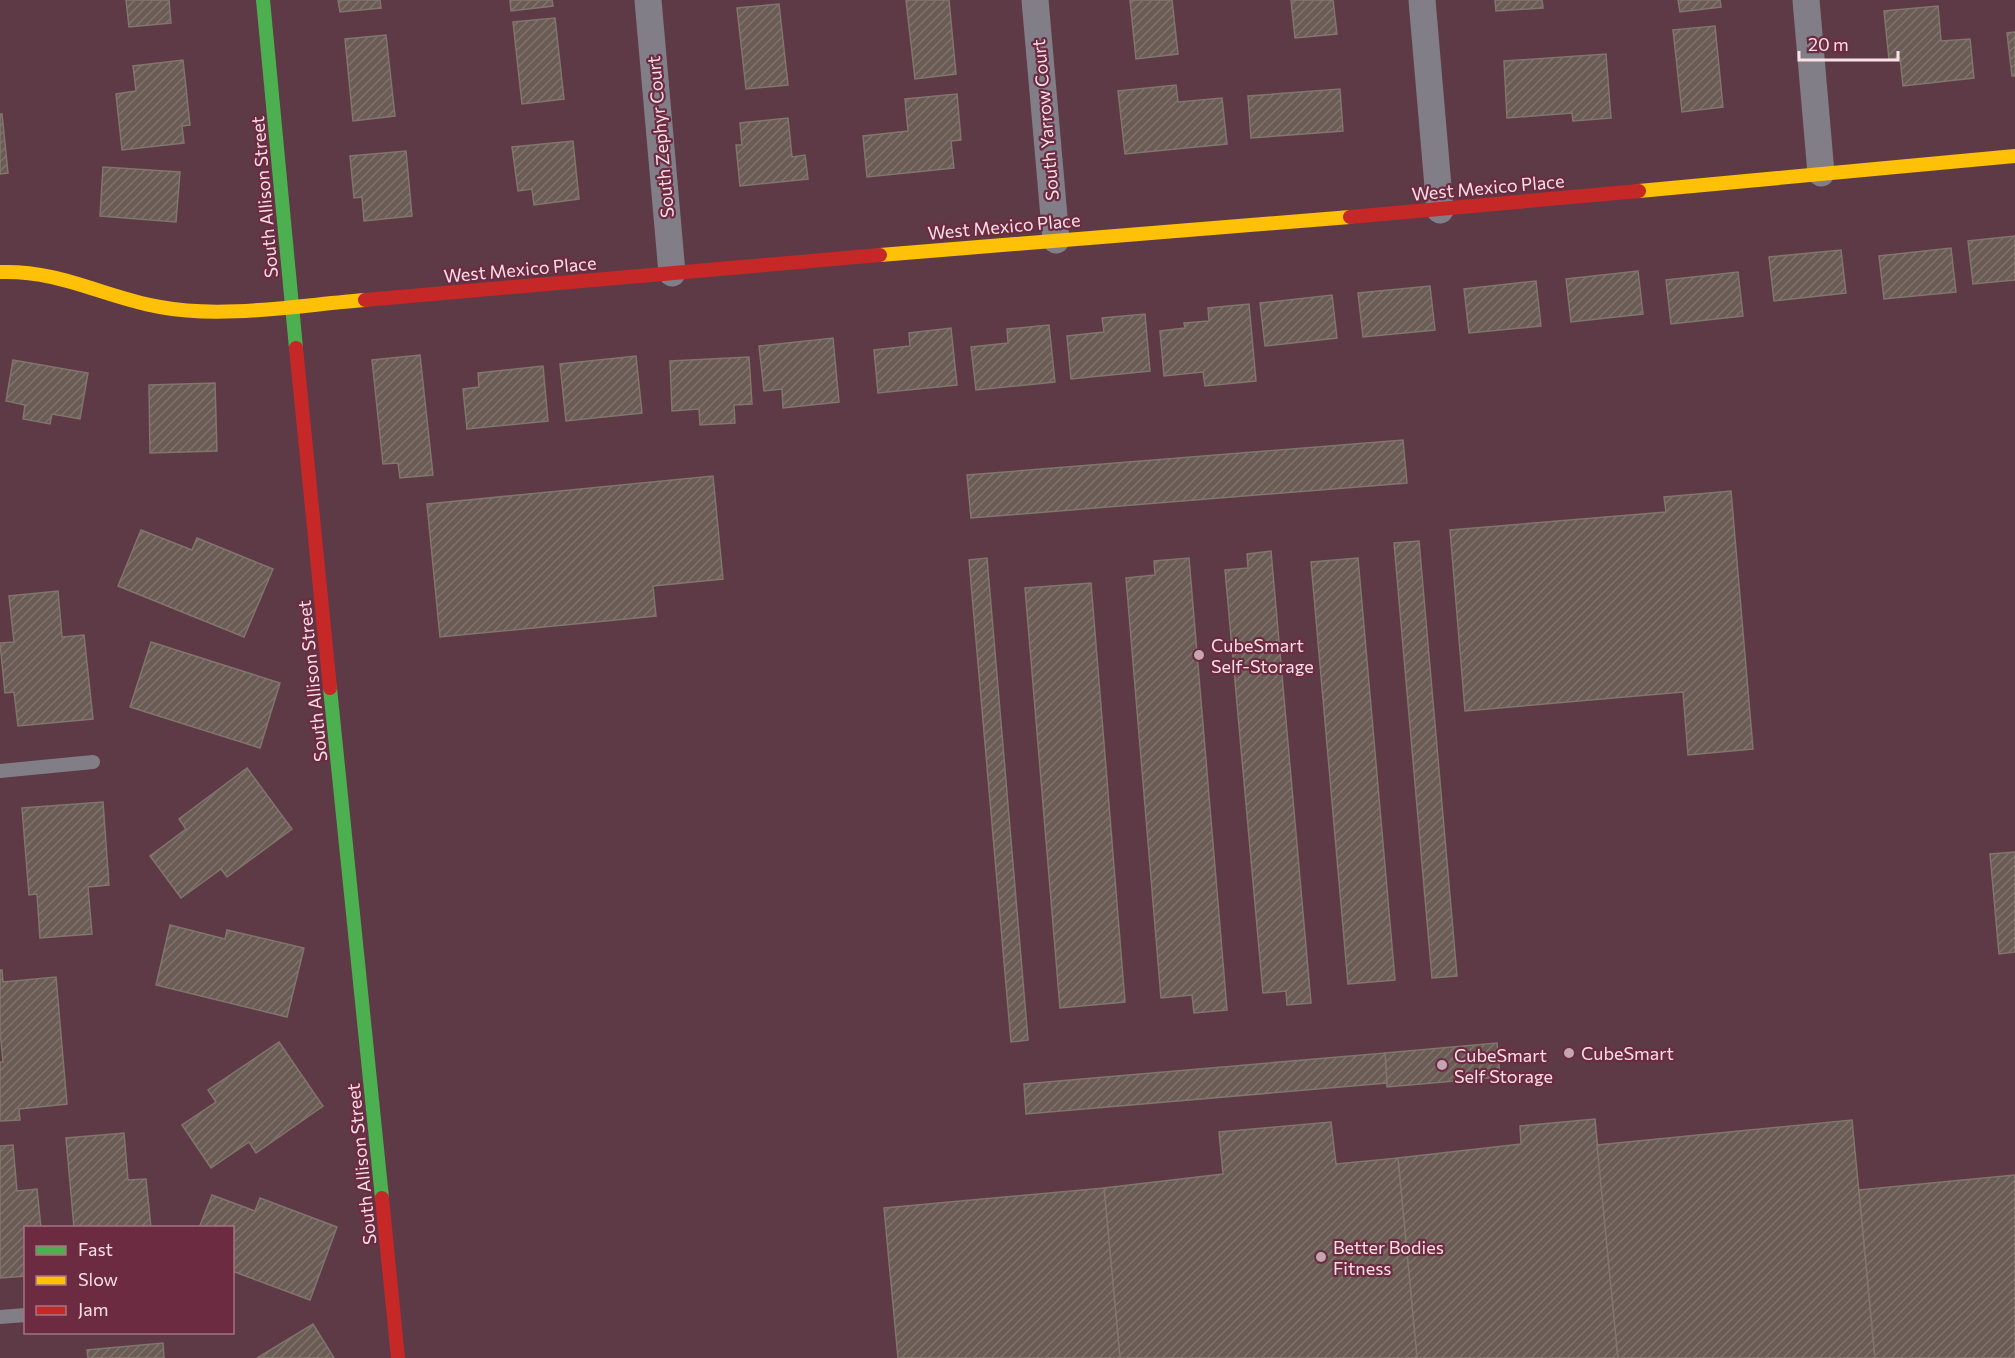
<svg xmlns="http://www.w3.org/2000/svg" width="2015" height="1358" font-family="Commissioner,sans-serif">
	<defs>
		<pattern id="building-hatch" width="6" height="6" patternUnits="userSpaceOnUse" patternTransform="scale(1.5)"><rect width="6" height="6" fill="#6a5c55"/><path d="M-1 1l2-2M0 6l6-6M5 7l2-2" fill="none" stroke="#80736d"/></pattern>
	</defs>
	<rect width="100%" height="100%" fill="#5e3a46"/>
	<g fill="url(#building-hatch)" stroke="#81756c" stroke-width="1.5">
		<polygon points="126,0 169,0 171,23 129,27"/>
		<polygon points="338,0 380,0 381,8 340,12"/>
		<polygon points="510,0 552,0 553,6 511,11"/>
		<polygon points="906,0 949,0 956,74 915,79"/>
		<polygon points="1130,0 1172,0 1178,54 1136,59"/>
		<polygon points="1291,0 1333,0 1337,34 1295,38"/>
		<polygon points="1495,0 1542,0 1543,8 1496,11"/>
		<polygon points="1678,0 1720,0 1721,7 1680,12"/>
		<polygon points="779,4 788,85 746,89 737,8"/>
		<polygon points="1938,6 1941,41 1970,39 1974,78 1903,86 1900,58 1889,59 1884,11"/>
		<polygon points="555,18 564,99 522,104 513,22"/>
		<polygon points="1715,26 1723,107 1682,112 1673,30"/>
		<polygon points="2015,32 2015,76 2012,76 2007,33"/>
		<polygon points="386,35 395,116 353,121 345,39"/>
		<polygon points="1606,54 1611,118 1573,121 1572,113 1507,118 1504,61"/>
		<polygon points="183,60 190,125 182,126 184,143 122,150 116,94 136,91 133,66"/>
		<polygon points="1176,85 1178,102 1222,98 1227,144 1125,154 1118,91"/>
		<polygon points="1340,89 1343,131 1251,138 1248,96"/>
		<polygon points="957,94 961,140 951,141 954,168 867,177 863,136 908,131 905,99"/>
		<polygon points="0,114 2,114 8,173 0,174"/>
		<polygon points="788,118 792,157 805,155 808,179 740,186 736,145 742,145 740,123"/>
		<polygon points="573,141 579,199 534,205 532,189 518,191 512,147"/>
		<polygon points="406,151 412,216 364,221 362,197 354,198 350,156"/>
		<polygon points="103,167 180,172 176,222 100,216"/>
		<polygon points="2015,236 2015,280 1973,284 1968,241"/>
		<polygon points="1951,248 1956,292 1884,299 1879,256"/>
		<polygon points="1841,250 1846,293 1774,301 1769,257"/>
		<polygon points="1638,271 1643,314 1571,322 1566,279"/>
		<polygon points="1738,272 1743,316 1671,324 1666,280"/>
		<polygon points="1536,281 1541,326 1469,333 1464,289"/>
		<polygon points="1430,286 1435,330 1363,337 1358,293"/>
		<polygon points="1332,295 1337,338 1265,346 1260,303"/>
		<polygon points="1249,304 1256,381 1205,386 1203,372 1164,376 1160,331 1185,328 1184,323 1209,321 1208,308"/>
		<polygon points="1145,314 1150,371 1071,379 1067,336 1104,332 1102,318"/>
		<polygon points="1049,325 1055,382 976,390 971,347 1008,343 1007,329"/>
		<polygon points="951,328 957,385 878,393 874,350 910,346 909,333"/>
		<polygon points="833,338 839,402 783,408 782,389 764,391 759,346"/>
		<polygon points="420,355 433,475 400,478 398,463 383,464 372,360"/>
		<polygon points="636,356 642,413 566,421 560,364"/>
		<polygon points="749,357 752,404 734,405 735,423 700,425 699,409 672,411 670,361"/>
		<polygon points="13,360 88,373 80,419 52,414 50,424 23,419 25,405 6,401"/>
		<polygon points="543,366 548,421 467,429 463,389 479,387 478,373"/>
		<polygon points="215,383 217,451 150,453 149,385"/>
		<polygon points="1403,440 1407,483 971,518 967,475"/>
		<polygon points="713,476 723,579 653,586 656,616 440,637 427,504"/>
		<polygon points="1731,491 1753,749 1688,755 1683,692 1465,711 1450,530 1666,512 1664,497"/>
		<polygon points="141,530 192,550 197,538 273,569 244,637 118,586"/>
		<polygon points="1419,541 1457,976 1432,978 1394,543"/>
		<polygon points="1271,551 1311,1003 1287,1005 1286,991 1263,993 1225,570 1248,568 1247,554"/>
		<polygon points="987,558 1028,1040 1011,1042 969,560"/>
		<polygon points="1189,558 1227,1010 1194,1013 1192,995 1161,998 1126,578 1155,575 1154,561"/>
		<polygon points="1358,558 1395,980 1348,984 1311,562"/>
		<polygon points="1091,583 1125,1002 1060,1008 1025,588"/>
		<polygon points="58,591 62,637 84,635 93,719 18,726 14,692 5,693 0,643 14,642 9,596"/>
		<polygon points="151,642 280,683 260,748 130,707"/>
		<polygon points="247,768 292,829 227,877 221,869 181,898 150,856 186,829 179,819"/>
		<polygon points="103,802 109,885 88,887 92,934 40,938 37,894 29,895 22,808"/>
		<polygon points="2015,852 2015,952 1999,954 1990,854"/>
		<polygon points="170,925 225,939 227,930 304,948 287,1017 156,985"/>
		<polygon points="0,970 2,970 3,982 56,977 67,1104 19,1109 20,1120 0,1121 0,1062 3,1062 0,1031"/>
		<polygon points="279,1042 323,1106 256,1153 249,1142 211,1168 182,1125 216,1102 208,1090"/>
		<polygon points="1497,1043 1500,1077 1387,1087 1385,1053"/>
		<polygon points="1385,1053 1387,1083 1026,1114 1024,1084"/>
		<polygon points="1595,1119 1618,1358 1417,1358 1398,1158 1521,1144 1520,1126"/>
		<polygon points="1852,1120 1875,1358 1618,1358 1597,1145"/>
		<polygon points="1331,1122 1336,1164 1398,1158 1417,1358 1120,1358 1104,1188 1223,1174 1219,1132"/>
		<polygon points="124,1133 128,1180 146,1179 151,1228 74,1228 66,1138"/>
		<polygon points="13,1145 17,1191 37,1189 41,1228 26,1228 26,1276 0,1278 0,1146"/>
		<polygon points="2015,1175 2015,1358 1875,1358 1859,1190"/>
		<polygon points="1104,1188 1120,1358 898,1358 884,1208"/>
		<polygon points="212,1195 255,1211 260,1198 337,1227 310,1300 232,1271 232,1228 199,1228"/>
		<polygon points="313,1324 334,1358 257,1358"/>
		<polygon points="163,1343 164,1358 88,1358 87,1350"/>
	</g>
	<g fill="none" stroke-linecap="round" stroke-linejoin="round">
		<g stroke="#827e87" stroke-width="14">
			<polyline points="0,771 93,762"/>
			<polyline points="0,1317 26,1315"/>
		</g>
		<g stroke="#827e87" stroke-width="27">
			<polyline points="648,0 672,273"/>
			<polyline points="1035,0 1056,240"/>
			<polyline points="1422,0 1440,210"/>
			<polyline points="1806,0 1821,173"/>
		</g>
		<g stroke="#4caf50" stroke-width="14">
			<polyline points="263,0 296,348"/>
			<polyline points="330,688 382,1198"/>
		</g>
		<g stroke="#ffc107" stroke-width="14">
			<polyline points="1639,191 2015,156"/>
			<polyline points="880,255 1350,217"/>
			<path d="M0 272C61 270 103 297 160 307 223 319 300 305 365 300"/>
		</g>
		<g stroke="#c62828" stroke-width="14">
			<polyline points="1350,217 1639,191"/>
			<polyline points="365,300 880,255"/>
			<polyline points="296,348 330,688"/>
			<polyline points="382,1198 398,1358"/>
		</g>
	</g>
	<g fill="#c3a6af" stroke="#6d2b42" stroke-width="2">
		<circle cx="1199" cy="655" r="6"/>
		<circle cx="1569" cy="1053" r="6"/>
		<circle cx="1442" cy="1065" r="6"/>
		<circle cx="1321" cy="1257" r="6"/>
	</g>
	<g text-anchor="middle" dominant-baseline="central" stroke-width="4.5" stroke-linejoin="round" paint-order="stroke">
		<g font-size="18" fill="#fae0e7" stroke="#6d2b42">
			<text transform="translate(1045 120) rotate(-95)">South Yarrow Court</text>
			<text transform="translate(660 137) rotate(-95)">South Zephyr Court</text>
			<text transform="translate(1488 187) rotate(-5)">West Mexico Place</text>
			<text transform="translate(264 197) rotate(-95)">South Allison Street</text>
			<text transform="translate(1004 226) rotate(-5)">West Mexico Place</text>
			<text transform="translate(520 269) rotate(-5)">West Mexico Place</text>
			<text transform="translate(312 681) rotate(-96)">South Allison Street</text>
			<text transform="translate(361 1164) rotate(-96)">South Allison Street</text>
		</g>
		<g font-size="18" fill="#fae0e7" stroke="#6d2b42" text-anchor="start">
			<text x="1211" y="645">CubeSmart<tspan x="1211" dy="21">Self-Storage</tspan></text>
			<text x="1581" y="1053">CubeSmart</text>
			<text x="1454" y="1055">CubeSmart<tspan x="1454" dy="21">Self Storage</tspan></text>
			<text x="1333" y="1247">Better Bodies<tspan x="1333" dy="21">Fitness</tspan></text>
		</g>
	</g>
	<rect x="24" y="1226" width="210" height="108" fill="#6d2b42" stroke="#a57384" stroke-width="1.5"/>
	<rect x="36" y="1246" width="30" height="9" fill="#4caf50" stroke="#a57384" stroke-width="1.5"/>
	<text x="78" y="1256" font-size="18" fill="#fae0e7">Fast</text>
	<rect x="36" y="1276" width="30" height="9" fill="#ffc107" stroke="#a57384" stroke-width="1.5"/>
	<text x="78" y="1286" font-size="18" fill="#fae0e7">Slow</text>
	<rect x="36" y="1306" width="30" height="9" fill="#c62828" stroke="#a57384" stroke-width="1.5"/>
	<text x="78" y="1316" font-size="18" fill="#fae0e7">Jam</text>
	<path d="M1799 51v9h99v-9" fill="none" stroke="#fae0e7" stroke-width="3"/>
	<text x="1808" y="51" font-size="18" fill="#fae0e7" stroke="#6d2b42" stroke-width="4.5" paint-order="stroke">20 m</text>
</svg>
